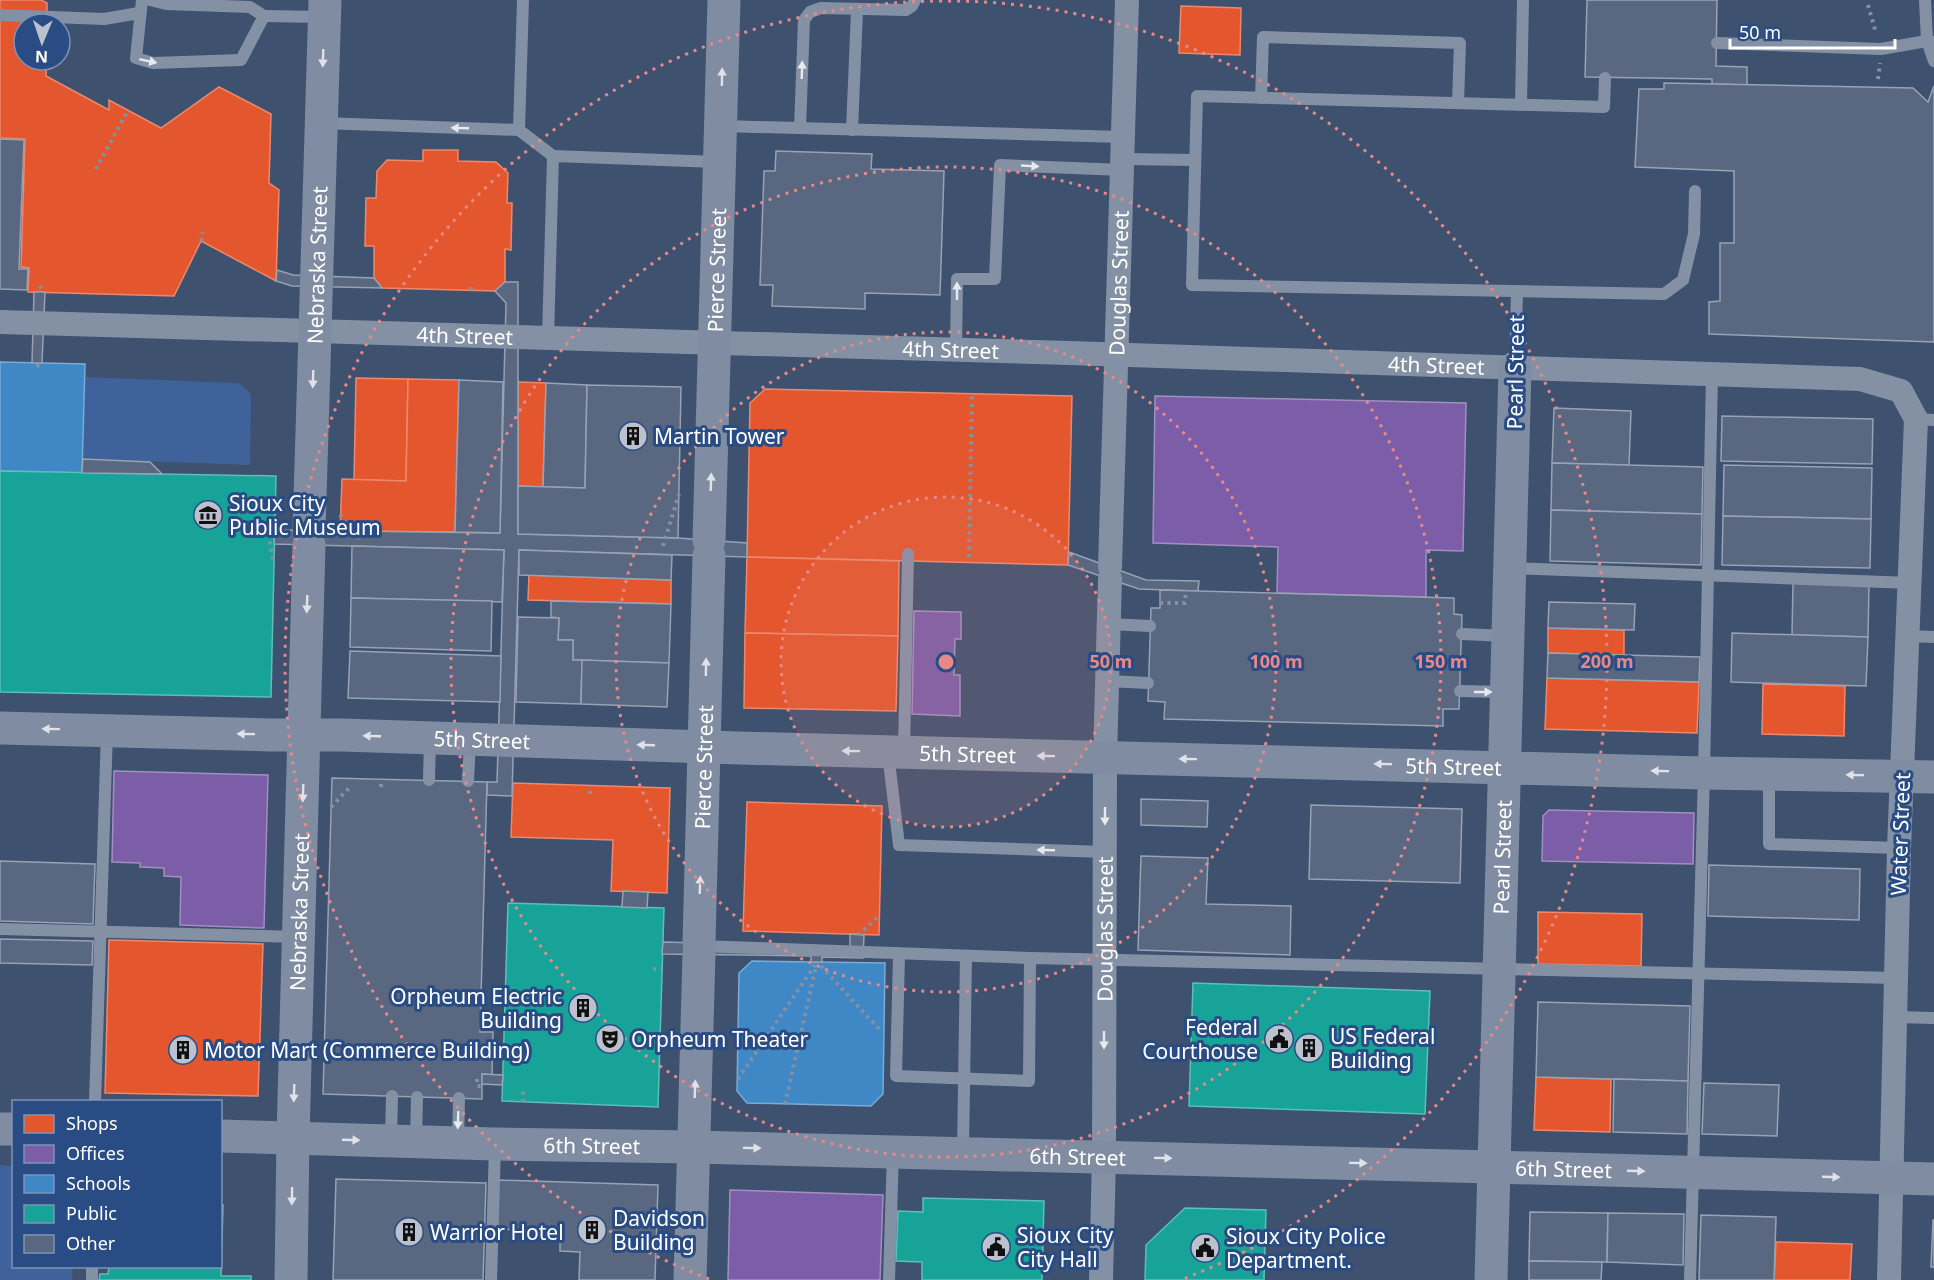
<svg xmlns="http://www.w3.org/2000/svg" width="1934" height="1280" font-family="'Noto Sans',sans-serif">
	<rect width="100%" height="100%" fill="#3e516f"/>
	<g fill="#3e6299">
		<polygon points="84,377 238,383 249,391 251,396 250,465 83,459"/>
		<polygon points="0,1165 13,1166 14,1266 73,1267 72,1280 0,1280"/>
	</g>
	<g fill="#e4572e" stroke="#ec896d" stroke-width="1.5">
		<polygon points="0,0 41,0 47,3 47,24 24,24 24,60 47,60 46,76 109,110 109,100 161,128 219,87 271,114 269,183 279,190 276,281 201,241 174,296 28,292 29,268 21,267 25,139 0,138"/>
		<polygon points="1181,6 1241,8 1240,55 1179,53"/>
		<polygon points="423,150 458,150 458,161 496,162 508,173 507,203 512,203 511,250 505,249 505,282 495,291 382,288 374,278 374,246 365,246 366,198 376,198 377,171 387,160 423,161"/>
		<polygon points="356,378 408,379 406,481 354,480"/>
		<polygon points="408,379 459,380 455,532 340,531 342,479 406,481"/>
		<polygon points="518,382 546,383 543,487 518,486"/>
		<polygon points="765,389 1072,396 1068,565 747,557 750,403"/>
		<polygon points="747,557 899,561 898,636 745,633"/>
		<polygon points="529,575 671,580 671,604 528,600"/>
		<polygon points="1548,628 1624,630 1624,655 1548,653"/>
		<polygon points="745,633 898,636 896,711 744,708"/>
		<polygon points="1547,678 1699,682 1697,733 1545,729"/>
		<polygon points="1763,684 1845,686 1844,736 1762,734"/>
		<polygon points="513,783 670,788 667,893 611,891 613,840 511,837"/>
		<polygon points="747,802 882,806 879,935 743,931"/>
		<polygon points="1538,912 1642,914 1641,966 1538,964"/>
		<polygon points="109,940 263,944 258,1096 105,1093"/>
		<polygon points="1536,1077 1611,1079 1610,1132 1534,1130"/>
		<polygon points="1776,1242 1852,1244 1850,1280 1774,1280"/>
	</g>
	<g fill="#7b5ea7" stroke="#a38ec1" stroke-width="1.5">
		<polygon points="1155,396 1466,403 1463,551 1426,550 1426,597 1277,593 1278,547 1153,543"/>
		<polygon points="914,611 961,612 961,639 955,639 954,675 960,675 960,716 912,714"/>
		<polygon points="114,771 268,775 264,928 180,925 181,877 164,876 164,868 140,867 140,863 112,862"/>
		<polygon points="1549,810 1694,813 1693,864 1542,861 1543,816"/>
		<polygon points="730,1190 883,1195 880,1280 728,1280"/>
	</g>
	<g fill="#3f88c5" stroke="#79acd6" stroke-width="1.5">
		<polygon points="0,362 85,364 82,473 0,471"/>
		<polygon points="752,961 885,963 883,1094 871,1106 747,1103 737,1091 739,973"/>
	</g>
	<g fill="#17a398" stroke="#5dbfb7" stroke-width="1.5">
		<polygon points="0,471 276,476 271,697 0,692"/>
		<polygon points="508,903 664,908 658,1107 502,1101"/>
		<polygon points="1193,983 1430,991 1425,1114 1189,1106"/>
		<polygon points="923,1198 1044,1201 1042,1280 922,1280 922,1262 896,1261 898,1211 923,1212"/>
		<polygon points="220,1205 223,1205 221,1276 251,1276 251,1280 99,1280 100,1274 108,1274 109,1266 220,1266"/>
		<polygon points="1185,1208 1266,1210 1264,1280 1145,1280 1146,1245"/>
	</g>
	<g fill="#596880" stroke="#97a2b4" stroke-width="1.5">
		<polygon points="1587,0 1717,0 1716,66 1747,67 1747,85 1712,84 1712,79 1585,77"/>
		<polygon points="1664,83 1913,88 1928,102 1934,86 1934,342 1709,334 1709,302 1720,301 1720,243 1734,243 1734,171 1635,167 1639,89 1664,89"/>
		<polygon points="0,139 24,140 19,269 28,269 27,290 0,289"/>
		<polygon points="776,151 872,154 871,169 944,171 940,295 865,293 865,309 772,306 773,285 760,285 764,171 775,171"/>
		<polygon points="277,270 293,275 374,278 382,288 292,286 276,281"/>
		<polygon points="505,282 518,282 518,534 678,538 747,543 747,557 519,550 512,796 487,795 487,782 497,782 504,550 274,544 275,530 500,533 506,303 495,291"/>
		<polygon points="34,292 45,292 42,363 32,363"/>
		<polygon points="459,380 503,382 500,533 455,532"/>
		<polygon points="546,383 587,385 585,488 543,487"/>
		<polygon points="587,385 681,387 678,538 518,534 518,486 585,488"/>
		<polygon points="1554,408 1631,411 1629,465 1552,463"/>
		<polygon points="1722,416 1873,419 1872,464 1721,461"/>
		<polygon points="83,459 150,462 162,474 82,473"/>
		<polygon points="1552,463 1703,467 1702,514 1551,510"/>
		<polygon points="1724,465 1872,468 1871,519 1723,516"/>
		<polygon points="1551,510 1702,514 1701,565 1550,561"/>
		<polygon points="1723,516 1871,519 1870,568 1722,565"/>
		<polygon points="352,546 504,550 502,602 351,598"/>
		<polygon points="519,550 672,555 671,580 519,575"/>
		<polygon points="1069,552 1146,580 1199,581 1198,591 1139,589 1068,565"/>
		<polygon points="1793,583 1869,585 1868,637 1792,635"/>
		<polygon points="1160,590 1454,598 1454,614 1462,615 1459,709 1443,709 1443,726 1164,719 1165,702 1148,701 1151,608 1160,608"/>
		<polygon points="351,598 492,601 491,651 350,647"/>
		<polygon points="551,601 671,604 669,663 573,660 573,640 558,640 559,618 551,617"/>
		<polygon points="1549,602 1635,604 1634,630 1548,628"/>
		<polygon points="518,617 559,618 558,640 573,640 573,660 582,660 581,704 516,702"/>
		<polygon points="1732,633 1868,637 1866,686 1731,682"/>
		<polygon points="350,651 501,656 500,702 348,698"/>
		<polygon points="1548,653 1700,657 1699,682 1547,678"/>
		<polygon points="582,660 669,663 667,707 581,704"/>
		<polygon points="332,778 487,782 480,1032 493,1032 492,1075 482,1074 482,1099 323,1094"/>
		<polygon points="1141,799 1208,801 1207,827 1141,825"/>
		<polygon points="1311,805 1462,809 1460,883 1309,879"/>
		<polygon points="1141,856 1208,858 1206,904 1291,906 1290,955 1138,950"/>
		<polygon points="0,861 95,864 93,924 0,921"/>
		<polygon points="1709,865 1860,869 1859,920 1708,916"/>
		<polygon points="623,891 648,892 647,908 622,907"/>
		<polygon points="850,934 864,935 863,958 822,957 822,962 811,962 811,956 662,954 663,942 850,947"/>
		<polygon points="0,939 93,941 92,965 0,963"/>
		<polygon points="1538,1002 1690,1006 1688,1081 1536,1077"/>
		<polygon points="482,1074 503,1075 502,1085 482,1084"/>
		<polygon points="1614,1079 1688,1081 1687,1134 1613,1132"/>
		<polygon points="1704,1083 1779,1085 1777,1136 1702,1134"/>
		<polygon points="336,1179 486,1183 483,1280 333,1280"/>
		<polygon points="497,1180 658,1185 655,1280 579,1280 580,1252 560,1251 560,1231 495,1229"/>
		<polygon points="1530,1212 1608,1213 1607,1262 1529,1261"/>
		<polygon points="1608,1213 1684,1214 1683,1265 1607,1262"/>
		<polygon points="1701,1215 1776,1217 1774,1280 1699,1280"/>
		<polygon points="1933,1220 1934,1220 1934,1267 1931,1267"/>
		<polygon points="1529,1261 1602,1262 1601,1280 1529,1280"/>
	</g>
	<g fill="none" stroke-linecap="round" stroke-linejoin="round">
		<g stroke="#8491a5" stroke-width="4" stroke-dasharray="3 4.5" stroke-linecap="butt">
			<polyline points="1868,5 1876,33"/>
			<polyline points="1878,79 1880,63"/>
			<polyline points="96,169 128,110"/>
			<polyline points="201,241 203,232"/>
			<polyline points="40,286 43,292"/>
			<polyline points="471,290 471,285"/>
			<polyline points="37,367 40,363"/>
			<polyline points="340,515 359,539"/>
			<polyline points="268,534 274,564"/>
			<polyline points="663,546 679,494"/>
			<polyline points="969,557 972,394"/>
			<polyline points="1160,603 1185,603 1186,590"/>
			<polyline points="381,787 381,779"/>
			<polyline points="590,794 590,786"/>
			<polyline points="331,807 351,786"/>
			<polyline points="858,935 880,915"/>
			<polyline points="821,966 881,1031"/>
			<polyline points="653,969 662,969"/>
			<polyline points="477,1079 477,1086 482,1086"/>
			<polyline points="738,1079 815,965"/>
			<polyline points="523,1102 523,1089"/>
			<polyline points="785,1104 816,966"/>
		</g>
		<g stroke="#8491a5" stroke-width="12">
			<polyline points="142,0 136,58 153,63 241,60 264,16 250,7 166,4 150,0"/>
			<polyline points="523,0 519,130 553,156"/>
			<polyline points="0,15 104,19 139,13"/>
			<polyline points="264,16 324,17"/>
			<polyline points="1933,42 1927,41 1934,61"/>
			<polyline points="1717,43 1881,49 1927,41 1925,0"/>
			<polyline points="1605,78 1604,107 1197,96 1192,285 1664,294 1683,280 1694,234 1695,191"/>
			<polyline points="1261,98 1263,37 1460,43 1458,103"/>
			<polyline points="1521,105 1523,0"/>
			<polyline points="322,123 519,130"/>
			<polyline points="723,126 1123,137"/>
			<polyline points="800,128 804,20 810,12 821,8 906,10 912,6 915,0"/>
			<polyline points="852,130 857,10"/>
			<polyline points="1123,159 1195,160"/>
			<polyline points="548,338 553,156 718,162"/>
			<polyline points="956,350 957,279 995,279 1000,165 1123,170"/>
			<polyline points="1515,365 1517,292"/>
			<polyline points="1916,419 1934,420"/>
			<polyline points="1510,568 1911,583"/>
			<polyline points="1109,624 1150,626"/>
			<polyline points="1462,634 1507,636"/>
			<polyline points="1908,636 1934,637"/>
			<polyline points="1108,681 1148,683"/>
			<polyline points="1460,691 1506,692"/>
			<polyline points="904,751 908,554"/>
			<polyline points="888,753 899,845 1105,852"/>
			<polyline points="1769,775 1769,844 1899,848"/>
			<polyline points="429,780 430,739"/>
			<polyline points="468,781 470,741"/>
			<polyline points="0,929 298,937"/>
			<polyline points="699,946 1030,958 1896,978"/>
			<polyline points="899,955 896,1076 1029,1081 1030,958"/>
			<polyline points="1895,1017 1934,1018"/>
			<polyline points="95,1102 107,731"/>
			<polyline points="391,1140 392,1096"/>
			<polyline points="416,1140 417,1097"/>
			<polyline points="458,1142 459,1098"/>
			<polyline points="963,1153 966,956"/>
			<polyline points="92,1280 92,1266"/>
			<polyline points="491,1280 495,1146"/>
			<polyline points="889,1280 893,1152"/>
			<polyline points="1690,1280 1704,773 1712,375"/>
		</g>
		<g stroke="#8491a5" stroke-width="24">
			<path id="s1" d="M0 322 1069 353 1860 379 1901 391 1916 419 1899 848 1889 1280"/>
			<path id="s2" d="M1110 567 1127 0"/>
			<path id="s3" d="M1101 1280 1104 1157 1105 757 1110 579"/>
		</g>
		<g stroke="#7f8ca1" stroke-width="33">
			<path id="s4" d="M309 531 325 0"/>
			<path id="s5" d="M709 540 724 0"/>
			<path id="s6" d="M0 728 271 735H342L739 748 1704 773 1934 777"/>
			<path id="s7" d="M699 943 709 556"/>
			<polyline points="0,1129 14,1129"/>
			<path id="s8" d="M220 1136 495 1144 693 1147 1493 1167 1934 1179"/>
			<path id="s9" d="M291 1280 293 1137 309 545"/>
			<polyline points="690,1280 699,954"/>
			<path id="s10" d="M1491 1280 1515 368"/>
		</g>
	</g>
	<defs><path id="oneway-solid" d="M-6-.8H1V-3.2L6.5 0L1 3.2V.8H-6Z" transform="scale(1.5)"/></defs>
	<g fill="#dfe2e8">
		<use href="#oneway-solid" transform="translate(323 58) rotate(92)"/>
		<use href="#oneway-solid" transform="translate(722 77) rotate(-89)"/>
		<use href="#oneway-solid" transform="translate(313 379) rotate(92)"/>
		<use href="#oneway-solid" transform="translate(711 482) rotate(-88)"/>
		<use href="#oneway-solid" transform="translate(307 604) rotate(92)"/>
		<use href="#oneway-solid" transform="translate(706 667) rotate(-89)"/>
		<use href="#oneway-solid" transform="translate(51 729) rotate(-179)"/>
		<use href="#oneway-solid" transform="translate(246 734) rotate(-179)"/>
		<use href="#oneway-solid" transform="translate(372 736) rotate(-178)"/>
		<use href="#oneway-solid" transform="translate(646 745) rotate(-178)"/>
		<use href="#oneway-solid" transform="translate(851 751) rotate(-179)"/>
		<use href="#oneway-solid" transform="translate(1046 756) rotate(-179)"/>
		<use href="#oneway-solid" transform="translate(1188 759) rotate(-179)"/>
		<use href="#oneway-solid" transform="translate(1383 764) rotate(-179)"/>
		<use href="#oneway-solid" transform="translate(1660 771) rotate(-179)"/>
		<use href="#oneway-solid" transform="translate(1855 775) rotate(-179)"/>
		<use href="#oneway-solid" transform="translate(303 793) rotate(92)"/>
		<use href="#oneway-solid" transform="translate(700 885) rotate(-88)"/>
		<use href="#oneway-solid" transform="translate(695 1089) rotate(-88)"/>
		<use href="#oneway-solid" transform="translate(294 1093) rotate(92)"/>
		<use href="#oneway-solid" transform="translate(351 1140) rotate(2)"/>
		<use href="#oneway-solid" transform="translate(752 1148) rotate(1)"/>
		<use href="#oneway-solid" transform="translate(1163 1158) rotate(1)"/>
		<use href="#oneway-solid" transform="translate(1358 1163) rotate(1)"/>
		<use href="#oneway-solid" transform="translate(1636 1171) rotate(2)"/>
		<use href="#oneway-solid" transform="translate(1831 1177) rotate(2)"/>
		<use href="#oneway-solid" transform="translate(292 1196) rotate(91)"/>
	</g>
	<g fill="#e6e9ed">
		<use href="#oneway-solid" transform="translate(148 61) rotate(12)"/>
		<use href="#oneway-solid" transform="translate(802 70) rotate(-88)"/>
		<use href="#oneway-solid" transform="translate(460 128) rotate(-178)"/>
		<use href="#oneway-solid" transform="translate(1030 166) rotate(3)"/>
		<use href="#oneway-solid" transform="translate(957 291) rotate(-90)"/>
		<use href="#oneway-solid" transform="translate(1483 692)"/>
		<use href="#oneway-solid" transform="translate(1105 816) rotate(90)"/>
		<use href="#oneway-solid" transform="translate(1046 850) rotate(-178)"/>
		<use href="#oneway-solid" transform="translate(1104 1040) rotate(90)"/>
		<use href="#oneway-solid" transform="translate(458 1120) rotate(92)"/>
	</g>
	<circle cx="946" cy="662" r="165" fill="#e88989" fill-opacity=".12"/>
	<g fill="none" stroke="#e88989" stroke-width="3" stroke-dasharray="3 6">
		<circle cx="946" cy="662" r="165"/>
		<circle cx="946" cy="662" r="330"/>
		<circle cx="946" cy="662" r="495"/>
		<path d="M709 1279A661 661 0 1 1 1183 1279"/>
	</g>
	<defs>
		<g id="building-disc" transform="scale(1.5)"><circle r="9.5" fill="#bbc2cd" stroke="#294c84"/><path d="M-4-6H4V6H1V3H-1V6H-4ZM-2.5-4.3h1.7v1.8h-1.7ZM.8-4.3h1.7v1.8H.8ZM-2.5-1h1.7V.8h-1.7ZM.8-1h1.7V.8H.8Z" fill="#111"/></g>
		<g id="museum-disc" transform="scale(1.5)"><circle r="9.5" fill="#bbc2cd" stroke="#294c84"/><path d="M0-6L6-3V-2H-6V-3ZM-5-1h2V3h-2ZM-1-1h2V3h-2ZM3-1h2V3H3ZM-6 4H6V6H-6Z" fill="#111"/></g>
		<g id="theatre-disc" transform="scale(1.5)"><circle r="9.5" fill="#bbc2cd" stroke="#294c84"/><path d="M-5-5.5Q0-4 5-5.5V0Q5 5 0 6Q-5 5-5 0ZM-3.3-2.5H-1v1.5H-3.3ZM1-2.5H3.3v1.5H1ZM-2.8 1Q0 5.5 2.8 1Z" fill="#111"/></g>
		<g id="civic-disc" transform="scale(1.5)"><circle r="9.5" fill="#bbc2cd" stroke="#294c84"/><path d="M-.6-6.5H3V-4.5H.6V-3L4-1V1h2V6H-6V1h2V-1L-.6-3ZM-1.2 2.5V6h2.4V2.5Z" fill="#111"/></g>
	</defs>
	<g fill-rule="evenodd">
		<use href="#building-disc" x="633" y="436"/>
		<use href="#museum-disc" x="208" y="515"/>
		<use href="#building-disc" x="583" y="1008"/>
		<use href="#theatre-disc" x="610" y="1039"/>
		<use href="#civic-disc" x="1279" y="1039"/>
		<use href="#building-disc" x="1309" y="1048"/>
		<use href="#building-disc" x="183" y="1050"/>
		<use href="#building-disc" x="592" y="1230"/>
		<use href="#building-disc" x="409" y="1232"/>
		<use href="#civic-disc" x="996" y="1247"/>
		<use href="#civic-disc" x="1205" y="1248"/>
	</g>
	<g text-anchor="middle" dominant-baseline="central" stroke-width="6" stroke-linejoin="round" paint-order="stroke">
		<g font-size="21" fill="#fff" stroke="#294c84">
			<text stroke="none"><textPath href="#s4" startOffset="266">Nebraska Street</textPath></text>
			<text stroke="none"><textPath href="#s5" startOffset="270">Pierce Street</textPath></text>
			<text stroke="none"><textPath href="#s2" startOffset="284">Douglas Street</textPath></text>
			<text stroke="none"><textPath href="#s1" startOffset="465">4th Street</textPath></text>
			<text stroke="none"><textPath href="#s1" startOffset="951">4th Street</textPath></text>
			<text stroke="none"><textPath href="#s1" startOffset="1437">4th Street</textPath></text>
			<text transform="translate(1515 372) rotate(-89)">Pearl Street</text>
			<text stroke="none"><textPath href="#s6" startOffset="482">5th Street</textPath></text>
			<text stroke="none"><textPath href="#s6" startOffset="968">5th Street</textPath></text>
			<text stroke="none"><textPath href="#s6" startOffset="1454">5th Street</textPath></text>
			<text stroke="none"><textPath href="#s7" startOffset="176">Pierce Street</textPath></text>
			<text transform="translate(1900 834) rotate(-88)">Water Street</text>
			<text stroke="none"><textPath href="#s10" startOffset="423">Pearl Street</textPath></text>
			<text stroke="none"><textPath href="#s9" startOffset="368">Nebraska Street</textPath></text>
			<text stroke="none"><textPath href="#s3" startOffset="351">Douglas Street</textPath></text>
			<text stroke="none"><textPath href="#s8" startOffset="372">6th Street</textPath></text>
			<text stroke="none"><textPath href="#s8" startOffset="858">6th Street</textPath></text>
			<text stroke="none"><textPath href="#s8" startOffset="1344">6th Street</textPath></text>
		</g>
		<g font-size="21" fill="#fff" stroke="#294c84" text-anchor="start">
			<text x="654" y="436">Martin Tower</text>
			<text x="229" y="503">Sioux City<tspan x="229" dy="24">Public Museum</tspan></text>
			<text x="562" y="996" text-anchor="end">Orpheum Electric<tspan x="562" dy="24">Building</tspan></text>
			<text x="1258" y="1027" text-anchor="end">Federal<tspan x="1258" dy="24">Courthouse</tspan></text>
			<text x="1330" y="1036">US Federal<tspan x="1330" dy="24">Building</tspan></text>
			<text x="631" y="1039">Orpheum Theater</text>
			<text x="204" y="1050">Motor Mart (Commerce Building)</text>
			<text x="613" y="1218">Davidson<tspan x="613" dy="24">Building</tspan></text>
			<text x="430" y="1232">Warrior Hotel</text>
			<text x="1017" y="1235">Sioux City<tspan x="1017" dy="24">City Hall</tspan></text>
			<text x="1226" y="1236">Sioux City Police<tspan x="1226" dy="24">Department.</tspan></text>
		</g>
	</g>
	<circle cx="946" cy="662" r="9" fill="#e88989" stroke="#294c84" stroke-width="3"/>
	<g font-size="18" text-anchor="middle" font-weight="bold" fill="#e88989" stroke="#294c84" stroke-width="6" stroke-linejoin="round" paint-order="stroke">
		<text x="1111" y="668">50 m</text>
		<text x="1276" y="668">100 m</text>
		<text x="1441" y="668">150 m</text>
		<text x="1607" y="668">200 m</text>
	</g>
	<rect x="12" y="1100" width="210" height="168" fill="#294c84" stroke="#7f94b5" stroke-width="1.5"/>
	<rect x="24" y="1115" width="30" height="18" fill="#e4572e" stroke="#7f94b5" stroke-width="1.5"/>
	<text x="66" y="1130" font-size="18" fill="#ffffff">Shops</text>
	<rect x="24" y="1145" width="30" height="18" fill="#7b5ea7" stroke="#7f94b5" stroke-width="1.5"/>
	<text x="66" y="1160" font-size="18" fill="#ffffff">Offices</text>
	<rect x="24" y="1175" width="30" height="18" fill="#3f88c5" stroke="#7f94b5" stroke-width="1.5"/>
	<text x="66" y="1190" font-size="18" fill="#ffffff">Schools</text>
	<rect x="24" y="1205" width="30" height="18" fill="#17a398" stroke="#7f94b5" stroke-width="1.5"/>
	<text x="66" y="1220" font-size="18" fill="#ffffff">Public</text>
	<rect x="24" y="1235" width="30" height="18" fill="#596880" stroke="#7f94b5" stroke-width="1.5"/>
	<text x="66" y="1250" font-size="18" fill="#ffffff">Other</text>
	<g transform="translate(42 42) rotate(182)"><circle r="28" fill="#294c84" stroke="#7f94b5" stroke-width="1.5"/>
	<path d="M0-4.5L10 22L0 15L-10 22Z" fill="#bbc2cd"/>
	<text y="-9" font-size="16" font-weight="bold" text-anchor="middle" fill="#ffffff">N</text>
	</g>
	<path d="M1730 39v9h165v-9" fill="none" stroke="#ffffff" stroke-width="3"/>
	<text x="1739" y="39" font-size="18" fill="#ffffff" stroke="#294c84" stroke-width="4.5" paint-order="stroke">50 m</text>
</svg>
